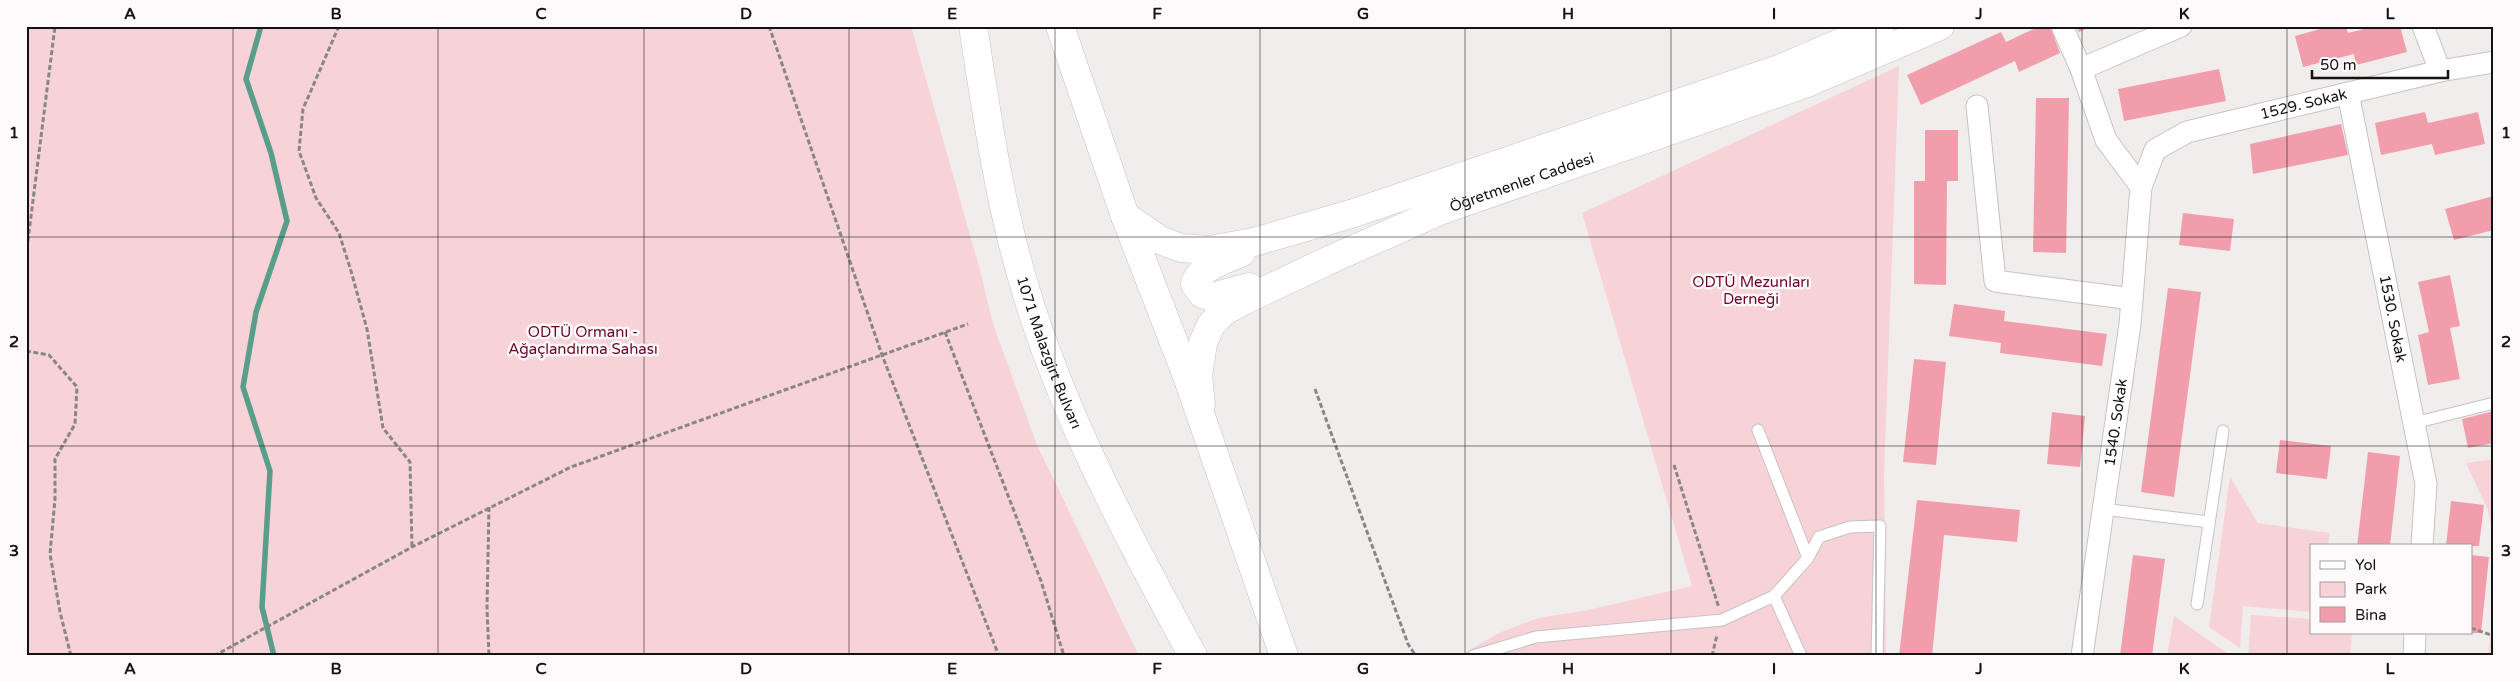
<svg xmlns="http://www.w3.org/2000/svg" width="2520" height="682" font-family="'Varela Round',sans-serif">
	<rect width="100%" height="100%" fill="#f1eded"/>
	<g fill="#f7d2d7">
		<polygon points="26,26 911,26 981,274 993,324 1037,445 1139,656 26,656"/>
		<polygon points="1899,66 1884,474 1886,656 1459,656 1499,633 1538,618 1588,610 1692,586 1582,213"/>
		<polygon points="2494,459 2494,542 2488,510 2466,463"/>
		<polygon points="2230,477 2258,523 2330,533 2328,546 2311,546 2311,612 2243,606 2240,648 2209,627"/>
		<polygon points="2494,605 2494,656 2488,656"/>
		<polygon points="2251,615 2311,619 2311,633 2352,633 2350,656 2248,656"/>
		<polygon points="2174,616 2231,656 2167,656"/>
	</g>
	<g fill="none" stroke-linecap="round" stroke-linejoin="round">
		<polyline stroke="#589e8b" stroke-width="5.5" points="261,26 246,79 271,153 287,221 256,312 243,387 270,471 262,607 274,656"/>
	</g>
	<g fill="#f29dab">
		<polygon points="2040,26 2050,26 2060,53 2019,72 2015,61 1921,105 1907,75 2001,32 2006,42"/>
		<polygon points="2076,26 2092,26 2079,32"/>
		<polygon points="2331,26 2346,26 2348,33 2376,26 2400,26 2407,52 2356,65 2354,54 2303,67 2295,36"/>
		<polygon points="2219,69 2226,101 2124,121 2118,89"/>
		<polygon points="2036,98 2069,98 2066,253 2033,252"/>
		<polygon points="2425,112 2428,123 2478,112 2485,144 2435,155 2432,144 2381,155 2375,123"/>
		<polygon points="2341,124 2348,155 2253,174 2250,144"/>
		<polygon points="1925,130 1958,130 1958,181 1947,181 1946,285 1914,284 1914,181 1925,181"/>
		<polygon points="2494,196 2494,230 2454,240 2445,209"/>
		<polygon points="2183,213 2234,219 2230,251 2179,245"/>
		<polygon points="2450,275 2460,326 2450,328 2460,379 2428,385 2418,335 2429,332 2418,282"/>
		<polygon points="2168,288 2201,292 2174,497 2141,492"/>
		<polygon points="1954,304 2005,311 2004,321 2107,334 2102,366 2000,353 2001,343 1949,336"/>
		<polygon points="1914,359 1946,362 1936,465 1903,462"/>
		<polygon points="2494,411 2494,443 2468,448 2462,419"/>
		<polygon points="2052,412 2085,416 2080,467 2047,464"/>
		<polygon points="2280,440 2331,446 2327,479 2276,473"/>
		<polygon points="2368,452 2400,456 2390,546 2357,546"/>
		<polygon points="1917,500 2020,510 2017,542 1944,535 1932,656 1899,656"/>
		<polygon points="2451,501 2484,505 2479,546 2446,546"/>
		<polygon points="2133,555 2165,559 2152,656 2120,656"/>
		<polygon points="2471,555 2489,557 2481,633 2471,633"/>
	</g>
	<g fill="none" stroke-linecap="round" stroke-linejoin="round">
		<g stroke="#c6c3c3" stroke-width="13">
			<g id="service">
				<polyline points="2414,423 2494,403"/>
				<polyline points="1758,430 1808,558"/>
				<polyline points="2103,509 2209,522"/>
				<polyline points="1774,596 1801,656"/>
				<polyline points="2197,604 2223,431"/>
				<polyline points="1473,656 1536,637 1722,620 1774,596 1808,558 1819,537 1850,527 1880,526 1877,656"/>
			</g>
		</g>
		<g stroke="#c6c3c3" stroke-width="23">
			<g id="minor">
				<polyline points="2062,26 2081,69 2106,140 2141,187"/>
				<polyline points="2423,26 2440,71"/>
				<polyline points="2081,69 2181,26"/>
				<path id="s1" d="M2348 93 2426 484 2422 546"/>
				<polyline points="1977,106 1995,281 2132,299"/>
				<path id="s2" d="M2082 656 2130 324 2141 187 2155 150 2187 132 2440 71 2494 62"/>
				<polyline points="2414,656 2415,633"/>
			</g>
		</g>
		<g stroke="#c6c3c3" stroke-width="29">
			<g id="secondary">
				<polyline points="1125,216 1160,240 1181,248 1209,250 1254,242 1354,213 1779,69 1880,26"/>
				<path d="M1241 253C1227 259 1199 267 1195 284L1202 294 1212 297 1249 287"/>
				<path id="s3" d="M1201 405 1198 375 1203 343 1211 325 1223 312 1241 302 1325 262 1442 210 1807 83 1940 26"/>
			</g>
		</g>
		<g stroke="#c6c3c3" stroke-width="29">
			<g id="primary">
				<path id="s4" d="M973 26C985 103 996 181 1016 256 1053 398 1123 527 1193 656"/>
				<polyline points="1060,26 1125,216 1187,376 1284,656"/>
			</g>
		</g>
		<g stroke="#888686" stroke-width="3" stroke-dasharray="5 2.5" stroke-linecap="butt">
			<polyline points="339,26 303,109 299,151 316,198 339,233 351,271 367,329 383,428 410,462 412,547"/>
			<polyline points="769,26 882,355 999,656"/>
			<polyline points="26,256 55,26"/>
			<polyline points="945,332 1041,581 1064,656"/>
			<polyline points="26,351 49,355 77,387 75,424 55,459 55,499 50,554 60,612 71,656"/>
			<polyline points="1315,389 1408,644 1416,656"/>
			<polyline points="1674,465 1719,608"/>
			<polyline points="489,507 487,608 489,656"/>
			<polyline points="2471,628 2494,636"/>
			<polyline points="214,656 412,547 571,467 968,324"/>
			<polyline points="1712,656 1717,635"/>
		</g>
		<use href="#service" stroke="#fff" stroke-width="11"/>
		<use href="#minor" stroke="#fff" stroke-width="21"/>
		<use href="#secondary" stroke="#fff" stroke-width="28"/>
		<use href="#primary" stroke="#fff" stroke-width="28"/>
	</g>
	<path fill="none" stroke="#141313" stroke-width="1" stroke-opacity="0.55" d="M233 26V656M438 26V656M644 26V656M849 26V656M1055 26V656M1260 26V656M1465 26V656M1671 26V656M1876 26V656M2082 26V656M2287 26V656M26 237H2494M26 446H2494"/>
	<g text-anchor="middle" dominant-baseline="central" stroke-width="5" stroke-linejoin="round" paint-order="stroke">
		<g font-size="15" fill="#141313" stroke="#fefafb">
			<text stroke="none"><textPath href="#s2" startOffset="669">1529. Sokak</textPath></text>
			<text stroke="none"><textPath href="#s3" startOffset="426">Öğretmenler Caddesi</textPath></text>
			<text stroke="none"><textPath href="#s1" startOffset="230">1530. Sokak</textPath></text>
			<text stroke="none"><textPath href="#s4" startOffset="336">1071 Malazgirt Bulvarı</textPath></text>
			<text stroke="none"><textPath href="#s2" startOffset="236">1540. Sokak</textPath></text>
		</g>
		<g font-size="15" fill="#6a0228" stroke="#fefafb">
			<text x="1751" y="282">ODTÜ Mezunları<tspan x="1751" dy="17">Derneği</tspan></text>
			<text x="583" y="332">ODTÜ Ormanı -<tspan x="583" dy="17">Ağaçlandırma Sahası</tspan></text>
		</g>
	</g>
	<rect width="2520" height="682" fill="none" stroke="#fefafb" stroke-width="55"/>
	<rect x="2310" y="544" width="162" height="90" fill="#fefafb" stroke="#a09e9e"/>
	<rect x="2320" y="561" width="25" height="8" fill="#ffffff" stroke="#a09e9e"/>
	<text x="2355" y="570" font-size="15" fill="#141313">Yol</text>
	<rect x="2320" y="582" width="25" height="15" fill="#f7d2d7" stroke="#a09e9e"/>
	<text x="2355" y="594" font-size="15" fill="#141313">Park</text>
	<rect x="2320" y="607" width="25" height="15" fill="#f29dab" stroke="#a09e9e"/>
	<text x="2355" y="620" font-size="15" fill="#141313">Bina</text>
	<path d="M2312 70v8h136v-8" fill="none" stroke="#141313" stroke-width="2.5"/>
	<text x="2320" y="70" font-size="15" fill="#141313" stroke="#fefafb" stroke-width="4" paint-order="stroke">50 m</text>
	<rect x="28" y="28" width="2464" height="626" fill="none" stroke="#141313" stroke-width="2"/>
	<g font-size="16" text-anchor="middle" font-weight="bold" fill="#141313">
		<text x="130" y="19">A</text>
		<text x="336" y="19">B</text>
		<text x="541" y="19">C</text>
		<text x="746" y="19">D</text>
		<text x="952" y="19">E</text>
		<text x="1157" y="19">F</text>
		<text x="1363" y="19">G</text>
		<text x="1568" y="19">H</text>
		<text x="1774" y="19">I</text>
		<text x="1979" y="19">J</text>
		<text x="2184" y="19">K</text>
		<text x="2390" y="19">L</text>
		<text x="14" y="138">1</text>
		<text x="2506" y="138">1</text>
		<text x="14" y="347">2</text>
		<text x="2506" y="347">2</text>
		<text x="14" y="556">3</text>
		<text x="2506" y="556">3</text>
		<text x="130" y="674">A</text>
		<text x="336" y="674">B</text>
		<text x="541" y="674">C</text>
		<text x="746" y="674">D</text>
		<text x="952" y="674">E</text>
		<text x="1157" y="674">F</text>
		<text x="1363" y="674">G</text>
		<text x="1568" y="674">H</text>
		<text x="1774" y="674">I</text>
		<text x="1979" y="674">J</text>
		<text x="2184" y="674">K</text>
		<text x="2390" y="674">L</text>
	</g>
</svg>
